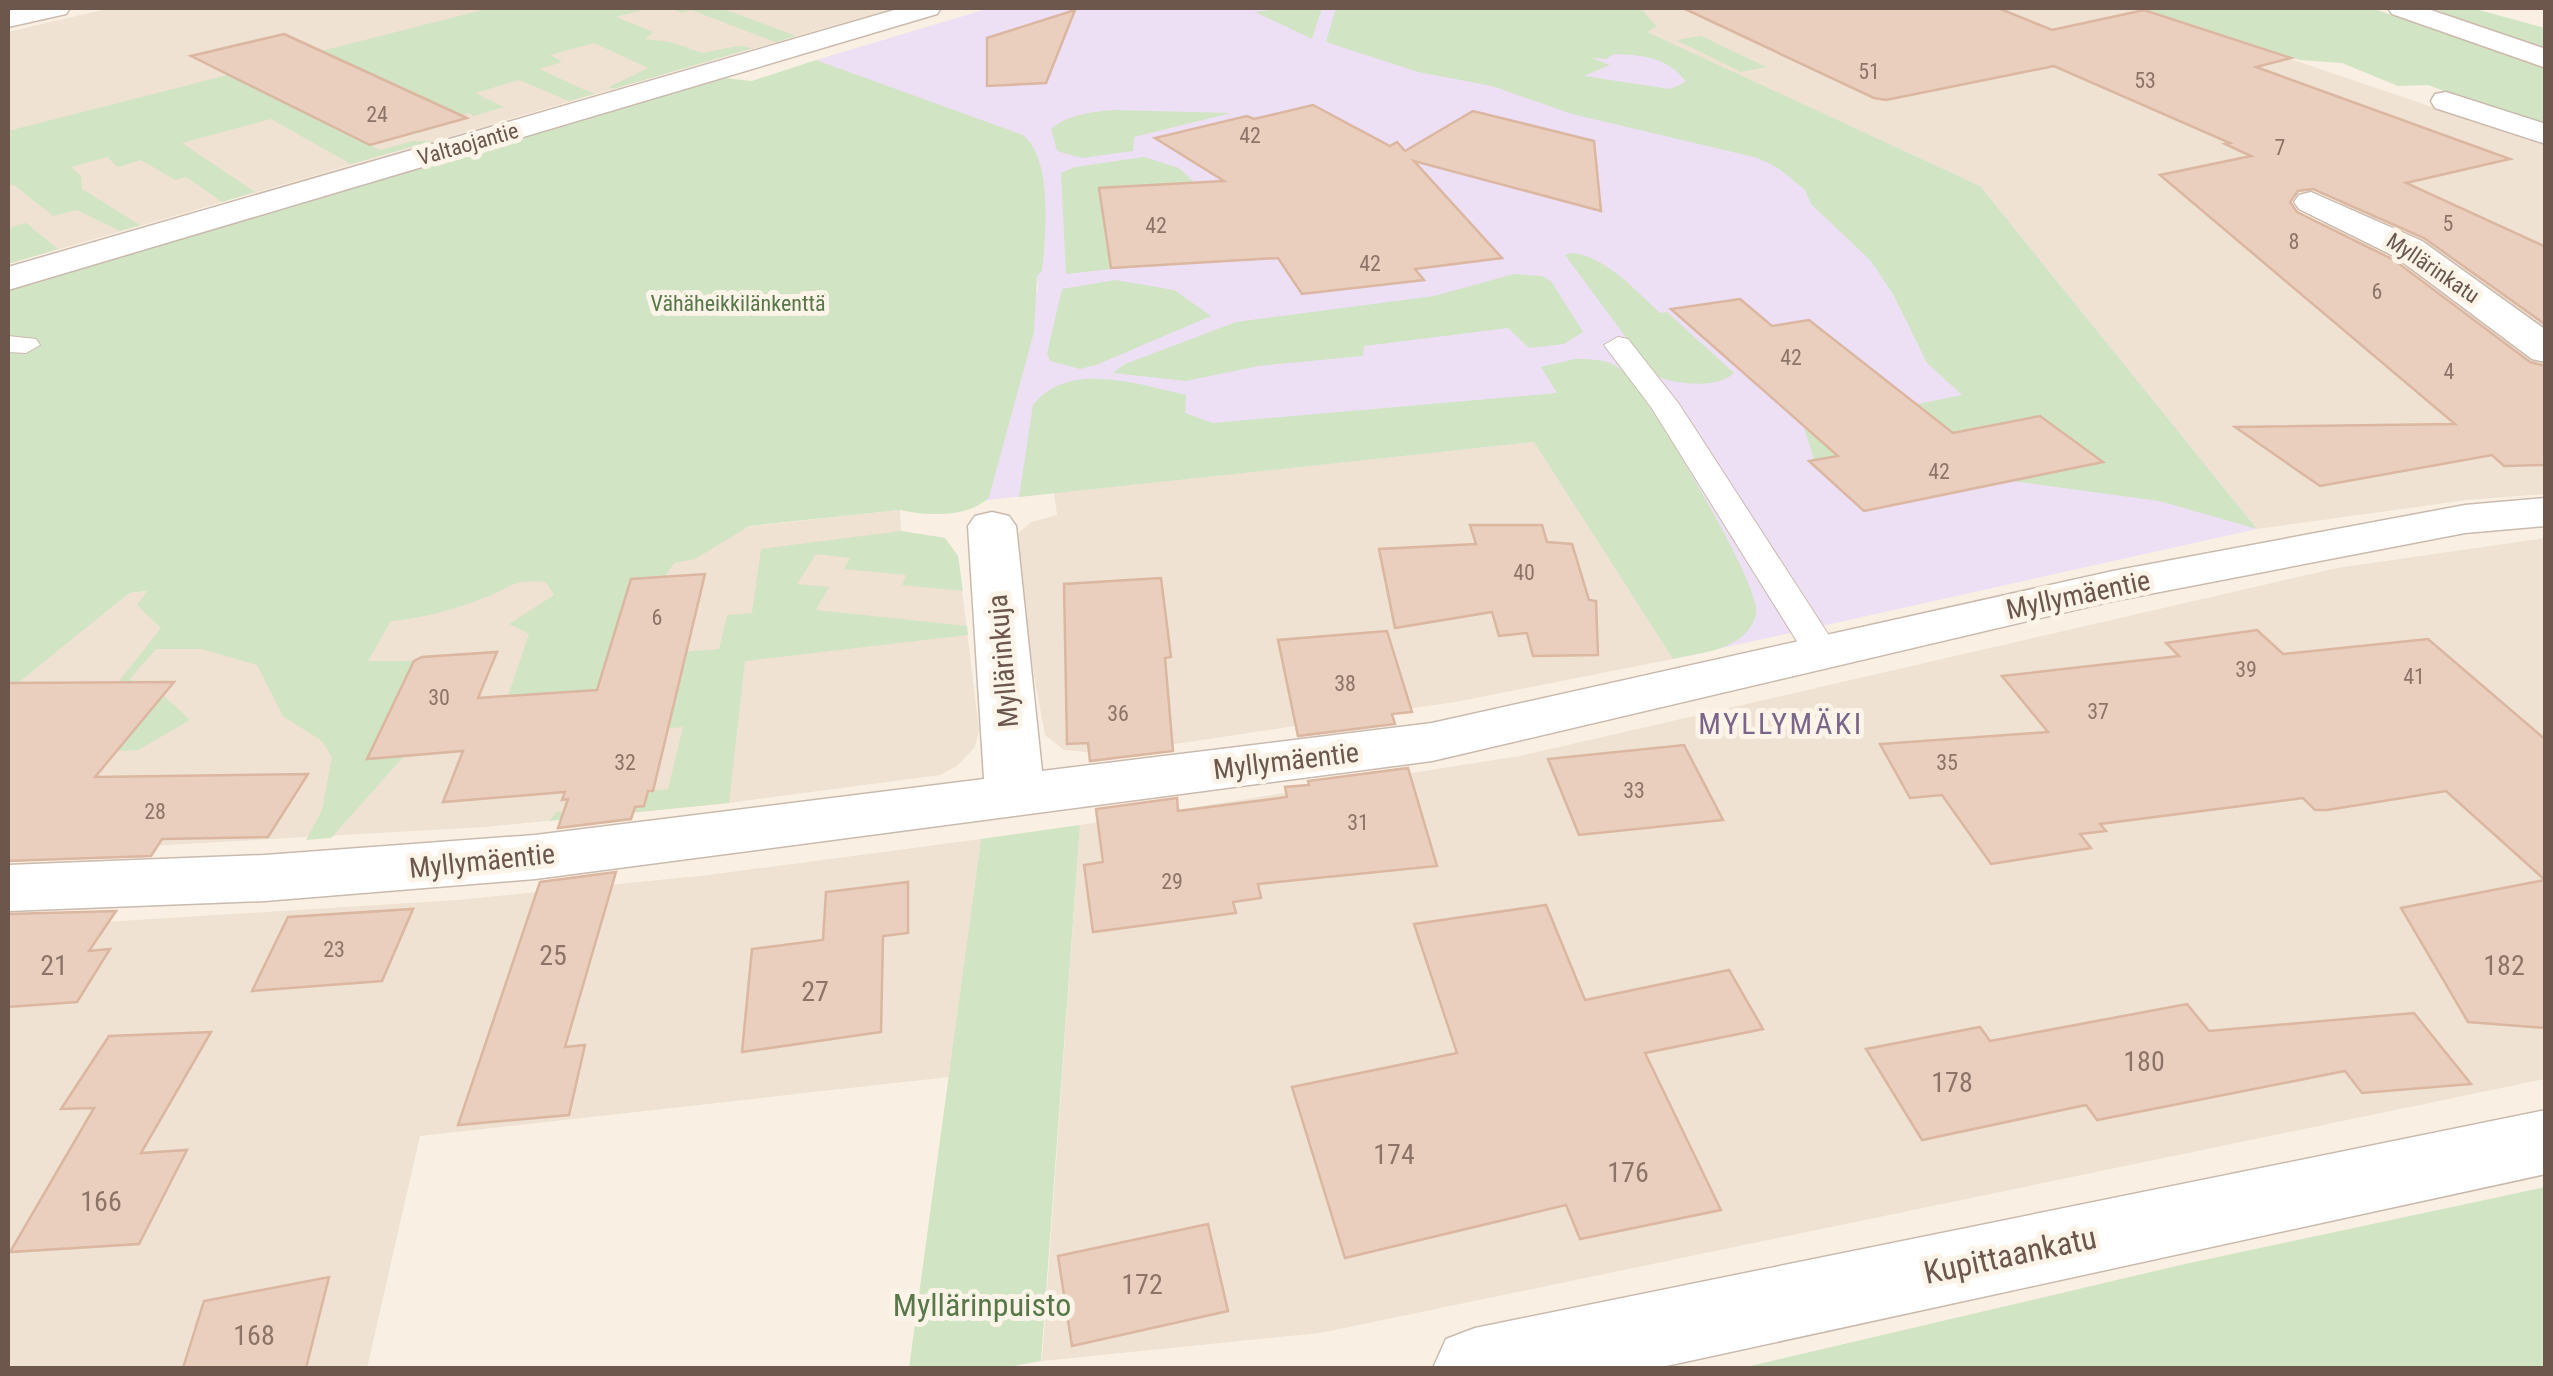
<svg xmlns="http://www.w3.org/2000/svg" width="2553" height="1376" font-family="'Roboto Condensed',sans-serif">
	<rect width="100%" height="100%" fill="#f9f0e3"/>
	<g fill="#efe2d2">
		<polygon points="111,8 894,8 8,264 8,32"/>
		<polygon points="1593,8 2140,8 2545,145 2545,332 2342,209 2338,197 2317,183 2250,201 2350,231 2425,273 2545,366 2545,494 2467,500 2257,529 1980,186"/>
		<polygon points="1534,442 1673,659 1461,701 1108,754 1064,750 1045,735 1025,627 1015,536 1031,522 1057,515 1054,493"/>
		<polygon points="900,510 901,531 945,538 958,556 979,730 975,747 957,766 940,775 729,803 485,827 8,854 8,593 75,599"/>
		<polygon points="2545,538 2545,1079 1320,1333 1042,1361 1080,825 1520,756 2337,568"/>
		<polygon points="981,839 949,1077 420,1136 367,1368 8,1368 8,928 457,900 708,875"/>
	</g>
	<polygon fill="#ede0f5" points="990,8 1593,8 1980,186 2257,529 1673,659 1534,442 978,501 1038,288 1024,140 816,60"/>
	<g fill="#d1e4c4" fill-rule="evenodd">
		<polygon points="490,8 650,8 616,17 653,32 645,39 671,42 702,53 738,46 753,48 613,89 609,87 648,68 594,43 550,55 562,62 539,69 594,94 569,101 519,80 475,93 504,107 474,116 469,113 366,143 380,150 413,141 432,141 351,164 271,119 182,143 255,192 222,202 186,177 175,180 141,160 118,167 107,157 71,167 81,176 82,189 140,225 120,231 77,210 53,216 14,185 8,186 8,131"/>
		<polygon points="670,8 731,8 726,10 796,36 775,42 691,10 682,13"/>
		<polygon points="1291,8 1322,8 1312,39 1255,12"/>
		<path d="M1336 8H1640L1657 26 1647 32 1980 186 2257 529 2159 501 2012 481 2102 462 2040 416 1814 460 1804 427 1962 395 1927 363 1893 294 1871 261 1811 204 1805 190 1778 168 1758 158 1572 114 1492 86 1418 72 1326 42ZM1614 54C1643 55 1668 57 1686 82L1670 89 1584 76 1610 65 1592 58 1606 59Z"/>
		<polygon points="2140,8 2371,8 2545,66 2545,129 2428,85 2398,86 2342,63 2300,60"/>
		<polygon points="2434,8 2472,8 2545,28 2545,53 2475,29"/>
		<polygon points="1701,36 1766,67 1741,72 1676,40"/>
		<path d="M816 60 1023 135C1053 159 1046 235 1042 271L1037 276 1034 332 989 497C970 518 926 516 900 510L749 526 695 559 674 563 608 658 719 649 727 615 752 613 761 549 901 531 945 538 958 556 963 591 902 585 906 575 844 569 850 558 816 554 797 584 829 587 816 610 967 626 968 635 745 661 729 803 549 821 556 812 644 806 648 791 668 789 683 727 555 736 532 694 508 696 529 634 509 624 554 595 546 582C514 579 513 586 486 597 455 610 423 618 391 621L368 661H413L404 682V756L331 838 306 840 322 810 332 757 322 741 283 716 257 665 201 649H156L129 680 149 682 139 693 163 695 190 720 138 750 81 753 44 776 161 628 137 605 147 591 129 593 8 691V288L715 77 752 81Z"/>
		<path d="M1113 110 1231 113 1134 137 1133 151 1082 158 1057 151 1051 129C1069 114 1091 112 1113 110Z"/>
		<polygon points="1144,157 1179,168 1195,183 1099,188 1111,269 1066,274 1061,173 1075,167"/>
		<polygon points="26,223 58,249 8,264 8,228"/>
		<path d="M1572 253C1605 256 1636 291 1660 313L1667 312 1734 373C1718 389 1674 385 1654 375L1565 255Z"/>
		<polygon points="1514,274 1542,276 1551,281 1583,332 1564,344 1529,348 1508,328 1364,346 1363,356 1258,366 1186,381 1113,373 1125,364 1236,322 1434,296"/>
		<polygon points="1115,280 1174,290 1211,316 1096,365 1080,369 1050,361 1047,353 1062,289"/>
		<path d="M1575 359C1592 359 1612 359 1625 373 1649 399 1763 587 1756 614 1747 650 1703 652 1673 659L1534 442 1019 497 1033 405C1068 360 1138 384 1186 395L1185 413 1213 423 1557 393 1541 367Z"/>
		<polygon points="1080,825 1041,1361 1003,1368 909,1368 981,839"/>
		<polygon points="2545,1187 2545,1368 1742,1368 2185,1264"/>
	</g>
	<g fill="#ebcfbe" stroke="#dbb6a0" stroke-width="2.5">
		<polygon points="1683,8 1998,8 2052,30 2144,10 2291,58 2256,67 2510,159 2406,183 2546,247 2546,325 2424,238 2313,189 2298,191 2290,202 2297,212 2394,260 2530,362 2546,366 2546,465 2504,466 2492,455 2320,486 2235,427 2455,424 2160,175 2251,156 2225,144 2230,143 2054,66 1886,100 1874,98"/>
		<polygon points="1075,10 1046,83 987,86 987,38"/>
		<polygon points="284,34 467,118 370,145 191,56"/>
		<polygon points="1313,105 1390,146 1397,142 1405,151 1473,111 1594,141 1601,211 1414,161 1502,258 1415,269 1424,280 1302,294 1278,258 1111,268 1099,188 1224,181 1155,138 1247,116 1254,119"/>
		<polygon points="1740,299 1772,326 1809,320 1953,433 2040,416 2103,462 1864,511 1809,461 1838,456 1671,309"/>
		<polygon points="1470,525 1542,525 1547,542 1572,544 1589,600 1596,601 1598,655 1533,656 1527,633 1499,636 1492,612 1395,628 1379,549 1476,544"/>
		<polygon points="705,574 653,791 648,791 644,806 635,807 631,819 558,828 568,799 562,800 565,792 443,802 463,751 367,759 414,661 422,657 497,652 478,698 597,690 631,579"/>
		<polygon points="1161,578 1171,657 1165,658 1173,751 1090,761 1088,743 1067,744 1064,584"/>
		<polygon points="2257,630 2283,654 2428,639 2546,740 2546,1028 2468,1022 2401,908 2545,880 2446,791 2327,810 2315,810 2303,798 2100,824 2106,831 2080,834 2091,848 1991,864 1942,795 1910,798 1880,744 2048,732 2002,676 2179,656 2166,643"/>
		<polygon points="1387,631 1412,712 1392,714 1395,724 1298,736 1278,640"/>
		<polygon points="174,682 95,777 308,774 268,837 162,839 151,856 8,861 8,683"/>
		<polygon points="1684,745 1723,820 1579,835 1548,759"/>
		<polygon points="1408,768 1437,866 1258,884 1261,898 1233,902 1236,913 1093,932 1084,865 1103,862 1096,809 1177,798 1178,811 1287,797 1285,787 1309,785 1308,781"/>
		<polygon points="616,872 565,1047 585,1045 569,1115 458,1125 540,882"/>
		<polygon points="908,882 908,933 883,936 881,1032 742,1052 752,949 823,940 826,892"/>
		<polygon points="1546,905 1585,1000 1729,970 1763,1029 1645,1053 1721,1210 1580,1239 1566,1205 1345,1258 1292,1087 1457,1053 1414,924"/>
		<polygon points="413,909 382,981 252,991 288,917"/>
		<polygon points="116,911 89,951 110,949 77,1002 8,1007 8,914"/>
		<polygon points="2187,1004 2209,1031 2414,1013 2471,1084 2362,1093 2345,1071 2097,1120 2086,1105 1922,1140 1866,1049 1980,1027 1990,1041"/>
		<polygon points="211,1032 141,1153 187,1150 139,1244 10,1252 94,1108 61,1109 109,1036"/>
		<polygon points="1208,1224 1228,1311 1072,1346 1058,1256"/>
		<polygon points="329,1277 306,1368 183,1368 204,1301"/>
	</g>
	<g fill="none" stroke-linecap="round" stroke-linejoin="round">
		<g stroke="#cabaae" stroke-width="2">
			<g id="lane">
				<polygon points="8,336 36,339 40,345 26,353 8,352"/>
				<polygon points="1618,337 1628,339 1679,404 1839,651 1834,659 1821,662 1808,659 1651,407 1604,345"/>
			</g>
		</g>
		<g stroke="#cabaae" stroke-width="3">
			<g id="street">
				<polygon points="901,8 941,8 937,14 8,290 8,267"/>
				<polygon points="2446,92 2546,124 2546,144 2435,108 2431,101 2435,94"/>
				<polygon points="2311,192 2422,241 2546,330 2546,362 2532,359 2396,257 2299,209 2294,202 2299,195"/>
				<polygon points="2546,498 2546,526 2465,533 2113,601 1432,761 535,879 265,901 8,911 8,865 265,855 535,835 984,779 968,526 975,516 992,512 1009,516 1016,526 1042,771 1432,723 2113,571 2465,505"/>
				<polygon points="2546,1110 2546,1174 1657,1368 1433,1368 1446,1339 1475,1328"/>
			</g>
		</g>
		<g stroke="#cdbaac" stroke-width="3">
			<g id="secondary">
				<polygon points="23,8 70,8 66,14 8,27 8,11"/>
				<polygon points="2388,8 2425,8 2546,49 2546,68 2392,14"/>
			</g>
		</g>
		<use href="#lane" fill="#fff" fill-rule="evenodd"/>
		<use href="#street" fill="#fff" fill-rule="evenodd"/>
		<use href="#secondary" fill="#fff" fill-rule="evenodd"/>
	</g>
	<g text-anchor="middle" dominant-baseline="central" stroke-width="10" stroke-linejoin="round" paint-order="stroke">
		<g font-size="22" fill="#8c7568">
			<text x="1869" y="71">51</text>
			<text x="2145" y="80">53</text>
			<text x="377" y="114">24</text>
			<text x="1250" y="135">42</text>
			<text x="2280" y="147">7</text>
			<text x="2448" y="223">5</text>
			<text x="1156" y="225">42</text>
			<text x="2294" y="241">8</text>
			<text x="1370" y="263">42</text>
			<text x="2377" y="291">6</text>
			<text x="1791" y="357">42</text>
			<text x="2449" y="371">4</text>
			<text x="1939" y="471">42</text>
			<text x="1524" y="572">40</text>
			<text x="657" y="617">6</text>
			<text x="2246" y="669">39</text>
			<text x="2414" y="676">41</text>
			<text x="1345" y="683">38</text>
			<text x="439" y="697">30</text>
			<text x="2098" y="711">37</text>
			<text x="1118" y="713">36</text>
			<text x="625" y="762">32</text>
			<text x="1947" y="762">35</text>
			<text x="1634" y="790">33</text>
			<text x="155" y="811">28</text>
			<text x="1358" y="822">31</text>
			<text x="1172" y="881">29</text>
			<text x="334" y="949">23</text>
		</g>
		<g font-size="22" fill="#6d574c" stroke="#fcf4e8">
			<text transform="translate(468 144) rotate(-16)">Valtaojantie</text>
			<text transform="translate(2433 268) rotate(34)">Myllärinkatu</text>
		</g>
		<g font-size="22" fill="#577849" stroke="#fcf4e8">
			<text x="738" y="303">Vähäheikkilänkenttä</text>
		</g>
		<g font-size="28" fill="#6d574c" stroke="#fcf4e8">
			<text transform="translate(2078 595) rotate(-12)">Myllymäentie</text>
			<text transform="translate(1003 661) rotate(-95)">Myllärinkuja</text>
			<text transform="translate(1286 761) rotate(-7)">Myllymäentie</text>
			<text transform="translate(482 861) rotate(-6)">Myllymäentie</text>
		</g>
		<g font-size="28" fill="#8c7568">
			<text x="553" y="955">25</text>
			<text x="54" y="965">21</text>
			<text x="2504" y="965">182</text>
			<text x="815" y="991">27</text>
			<text x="2144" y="1061">180</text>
			<text x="1952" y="1082">178</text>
			<text x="1394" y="1154">174</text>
			<text x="1628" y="1172">176</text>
			<text x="101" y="1201">166</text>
			<text x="1142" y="1284">172</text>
			<text x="254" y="1335">168</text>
		</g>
		<g font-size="30" letter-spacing="2.5" fill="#7c658a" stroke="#fcf4e8">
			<text x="1781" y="723">MYLLYMÄKI</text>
		</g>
		<g font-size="32" fill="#6d574c" stroke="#fcf4e8">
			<text transform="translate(2010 1255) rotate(-12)">Kupittaankatu</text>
		</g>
		<g font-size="32" fill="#577849" stroke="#fcf4e8">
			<text x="982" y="1305">Myllärinpuisto</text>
		</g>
	</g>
	<rect width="2553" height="1376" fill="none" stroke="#6d574c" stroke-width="20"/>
</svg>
